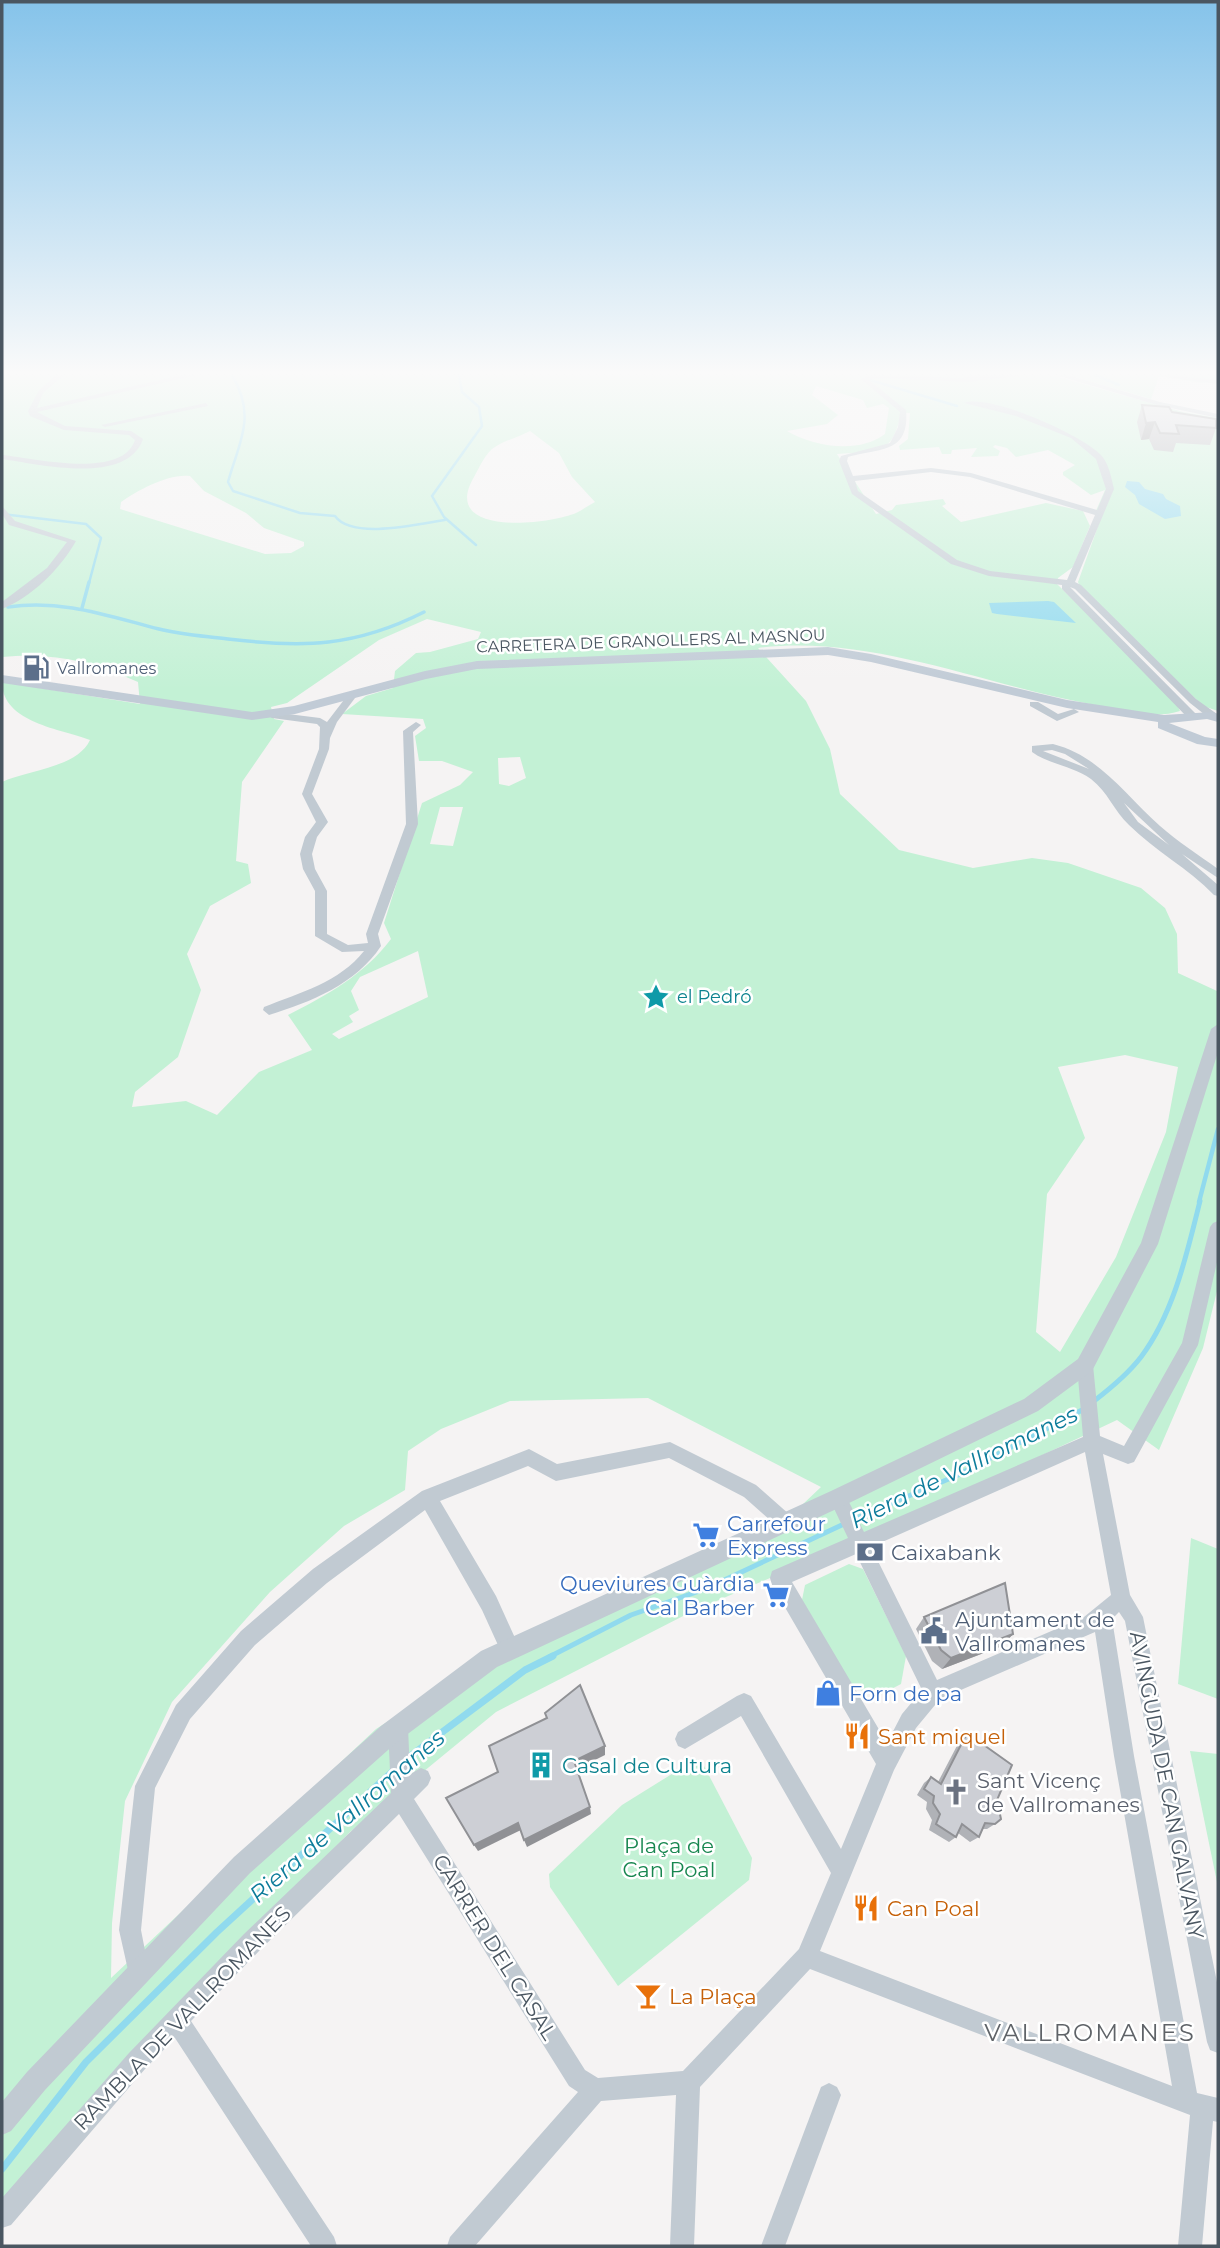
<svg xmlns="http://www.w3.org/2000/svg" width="1220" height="2248" font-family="Montserrat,sans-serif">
	<rect width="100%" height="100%" fill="#f5f3f3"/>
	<g fill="#c3f1d5" fill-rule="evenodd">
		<path d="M2 375H1051L1183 412 1218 418V711L1203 706 1080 587 1078 582 1102 515 1095 513 1105 490 1091 495 1063 475V472L1075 465 1048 450 1016 457 1007 448 995 445 993 447 1000 451 998 456 971 457 977 448 952 450 951 454H942L939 447 900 450 899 446 908 439 910 413H901C892 457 877 451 837 454L876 514 892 510 896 505 943 499 946 504 942 506 961 522 1046 503 1083 511 1090 526 1073 567 1058 578 1057 584 1174 698 1180 711C1153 720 1117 709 1090 704 981 684 869 634 758 648L806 701 830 749 840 794 899 850 973 868 1032 858 1068 863 1141 888 1165 908 1177 934 1178 973 1217 991 1218 988V1287L1203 1348 1159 1450 1117 1420 906 1519 689 1613 496 1712 350 1832 85 2106 2 2205V782C27 770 77 768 90 740 62 729 2 723 2 682L140 704 138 682C91 661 53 652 2 657ZM816 386 863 400 867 408 883 404 889 408 885 434C859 454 814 447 787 431L827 424 838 415 812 395ZM530 431 559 453 572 477 595 502C588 506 582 510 576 513 547 525 439 537 474 477 479 468 486 452 495 447 506 440 519 437 530 431ZM190 476 204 491 246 513 264 528 304 542V546L291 553 265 554 120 509 121 502C138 490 169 473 190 476ZM427 619 481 632 478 639 430 652 416 653 395 671 393 688 366 696 342 714 423 719 426 728 415 736 419 761H442L473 772 460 785 422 803 384 923 391 939C364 975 327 995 288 1015L312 1050 259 1072 217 1115 186 1101 132 1107 135 1092 178 1057 201 990 187 954 210 906 251 883 248 864 236 861 242 782 284 721 274 719 271 707 287 703 379 640ZM520 757 526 778 509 786 499 784 498 758ZM440 807H463L453 846 430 844ZM418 951 428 997 339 1039 332 1034 353 1022 349 1016 359 1010 351 991 360 977ZM1125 1055 1178 1067 1166 1132 1116 1257 1060 1352 1036 1332 1047 1194 1085 1138 1058 1067ZM648 1398 821 1487 802 1505 538 1626 376 1729 111 1978 112 1923 125 1801 172 1702 270 1592 344 1526 405 1490 408 1451 441 1429 510 1401Z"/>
		<polygon points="1069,375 1218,375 1218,380 1202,383 1159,376 1151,399"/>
		<polygon points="1191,1538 1218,1549 1218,1699 1178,1684"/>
		<polygon points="849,1564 863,1569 906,1656 901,1684 878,1696 852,1687 802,1600 805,1585"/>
		<polygon points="1190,1751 1218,1754 1218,1887"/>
		<polygon points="696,1759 703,1764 752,1858 749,1880 618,1986 550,1887 549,1874 622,1805"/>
	</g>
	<g fill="#90daee">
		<polygon points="1127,481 1139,482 1145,489 1163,494 1166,499 1180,506 1181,516 1165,519 1139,504 1135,495 1125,487"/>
		<polygon points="1048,601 1054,602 1076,623 997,614 992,613 989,603"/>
	</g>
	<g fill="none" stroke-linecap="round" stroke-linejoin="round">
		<g stroke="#90daee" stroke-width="2.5">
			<path d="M232 375C257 417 239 442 228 482L233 491 300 513 335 516C352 540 419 524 445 520"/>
			<polyline points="459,375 462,392 479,407 482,426 432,496 444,517 476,545"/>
			<polyline points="1095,375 1119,385"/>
			<polyline points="870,380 957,406"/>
			<polyline points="2,514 86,524 101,538 89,583"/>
		</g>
		<g stroke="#90daee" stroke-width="3.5">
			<path d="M8 607C62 599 108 616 159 629 182 635 205 636 228 639 303 648 355 647 424 612"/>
			<polyline points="82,608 89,582"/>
		</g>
		<polyline stroke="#90daee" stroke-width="4.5" points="1199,1202 1218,1129"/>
		<g stroke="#90daee" stroke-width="5">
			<path d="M1094 1401C1111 1388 1128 1374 1141 1357 1174 1313 1187 1253 1200 1201"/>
			<polyline points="852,1520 958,1475 1084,1409"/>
			<polyline points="549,1657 631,1615 705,1589 844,1524"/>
		</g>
		<g stroke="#90daee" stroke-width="7">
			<polyline points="405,1760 525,1670 553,1656"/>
			<polyline points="2,2169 86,2062 217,1932 393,1771"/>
		</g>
		<g fill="#c1cad2" fill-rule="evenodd">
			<path d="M56 375H64L43 393 37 408 182 375H196L37 412 65 426 131 431 143 439C127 486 38 464 2 459V455C34 458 122 480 135 440L129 435 64 430 30 416 28 411 39 390Z"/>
			<path d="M871 375 964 378 971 375H1023L969 382 878 378 869 380 906 410C910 454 879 448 848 457L847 461 853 476 931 468 971 473 1097 510 1106 489 1096 459 1071 438 1016 416 964 403C988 393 1080 434 1100 454 1109 463 1111 477 1114 489L1075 582 1081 585 1196 699 1217 714V718H1209L1190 703 1075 589 1070 587 1196 714V718H1188L1062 589V585L989 576 951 564 852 494 839 461 841 456 890 443 898 427 900 412 861 379ZM931 472 970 477 1095 515 1067 580 990 571 957 560 858 491 855 481Z"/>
			<polygon points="1056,375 1068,375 1160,402 1218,414 1218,418 1157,405"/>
			<polygon points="1163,375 1218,380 1218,384 1166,377"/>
			<polygon points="206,403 208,406 105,427 101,425"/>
			<path d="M2 506 15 521 76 541C60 569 32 597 2 609V602L47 568 67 542 9 525 2 514Z"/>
			<path d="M353 691 358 694 337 722 330 738 329 749 312 794 328 822 317 837 312 854 315 869 327 891V934L348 945 368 943 366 934 406 824 403 731 416 722 421 725 413 732 418 824 378 934 381 946C356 984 311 1002 269 1015L263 1010 264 1007C299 993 340 982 364 951L342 952 315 936V891L303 869 300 854 305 837 316 822 302 794 319 749 320 727 317 724 272 718 267 715 272 712 320 718 327 722 350 692Z"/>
			<polygon points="1030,702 1038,702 1058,714 1074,709 1079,712 1057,721 1030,706"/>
			<path d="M1053 744C1100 756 1125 795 1160 826 1178 842 1199 855 1218 869V878L1182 854 1218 885V896L1214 895C1188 868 1155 851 1129 825 1114 811 1108 792 1091 779 1073 766 1048 764 1032 752V746ZM1052 750 1065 754 1089 769 1043 751ZM1124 803 1169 845 1138 822Z"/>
			<path d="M1218 1221V1258L1198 1345 1134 1462 1128 1464 1103 1454 1130 1595 1143 1617 1218 1987V2053L1210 2050 1207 2042 1125 1621 1119 1612 1112 1619 1134 1756 1197 2093 1218 2098V2122L1213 2121 1202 2246H1178L1190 2115 810 1969 700 2087 694 2246H670L676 2095 601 2101 475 2246H447L450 2237 578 2092 569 2086 399 1814 260 1950 191 2021 334 2237 337 2246H311L175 2038 145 2069 11 2225 2 2228V2198L129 2053 244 1934 391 1793 388 1727 391 1720 398 1717 405 1720 408 1727 410 1774 421 1768 428 1771 431 1778 428 1785 414 1799 585 2070 598 2078 683 2071 799 1949 831 1873 741 1716 685 1749 678 1746 675 1739 678 1732 737 1696 744 1693 751 1696 841 1849 876 1764 772 1585 770 1578 772 1571 848 1538 829 1498 832 1492 838 1489 844 1492 864 1532 1083 1437 1077 1365 1079 1360 1085 1358 1091 1360 1093 1365 1100 1436 1124 1446 1182 1343 1210 1227 1213 1223ZM1085 1452 1111 1595 1084 1617 937 1680 871 1547ZM856 1554 922 1690 902 1714 887 1743 792 1582ZM1095 1632 1114 1756 1172 2086 820 1951 894 1770 916 1728 940 1699Z"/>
			<polygon points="670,1442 756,1485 790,1515 793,1521 790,1527 784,1530 778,1527 744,1497 669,1458 556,1481 528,1466 440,1501 496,1596 520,1649 517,1656 510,1659 503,1656 482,1610 425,1510 327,1583 255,1645 190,1719 155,1788 141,1930 149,1971 146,1979 138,1982 130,1979 119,1930 135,1786 176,1705 241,1631 313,1569 422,1491 529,1449 557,1464"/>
			<polygon points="829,2083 837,2087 841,2095 785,2246 761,2246 821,2087"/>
		</g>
		<polygon fill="#c1cad2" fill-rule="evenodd" points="1218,1024 1218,1052 1158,1244 1092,1371 1038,1411 845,1505 497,1667 397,1742 250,1873 45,2090 11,2131 2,2135 2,2102 27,2072 234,1857 381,1726 481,1651 831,1491 1024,1399 1078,1359 1141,1243 1211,1029"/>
		<polygon fill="#c1cbd6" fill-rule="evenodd" points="828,647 871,654 1067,700 1164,715 1212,712 1218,714 1218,722 1207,719 1169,723 1205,737 1218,739 1218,747 1197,744 1158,728 1158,722 1067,708 871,662 828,655 477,669 426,679 295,714 252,720 2,683 2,675 252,712 294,706 425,671 477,661"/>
	</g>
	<g fill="#b0b2b7">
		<polygon points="1142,405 1172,412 1216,428 1210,445 1176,443 1173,452 1154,450 1149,439 1141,440 1137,422"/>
		<polygon points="924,1617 1013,1634 1002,1646 942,1669 932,1661 916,1629"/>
		<polygon points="967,1733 997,1800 995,1824 987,1829 982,1829 979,1837 970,1842 958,1833 956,1837 949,1842 929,1830 932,1820 926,1809 927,1802 917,1795 924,1783 931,1777 938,1782 960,1740"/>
	</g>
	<g fill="#909195">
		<polygon points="1155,422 1149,439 1141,440 1146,423"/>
		<polygon points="1013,1634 1002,1646 942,1669 951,1658"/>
		<polygon points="605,1746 605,1755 575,1770 574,1761"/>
		<polygon points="590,1807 591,1814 527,1847 524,1840"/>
		<polygon points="518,1823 521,1830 478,1851 474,1845"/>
	</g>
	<g fill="#cdcfd5" stroke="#909195" stroke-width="2">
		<polygon points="1142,405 1169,407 1172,412 1216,419 1216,428 1176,425 1179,434 1160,433 1155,422 1146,423"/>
		<polygon points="1005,1583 1013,1634 951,1658 941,1650 924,1617"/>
		<polygon points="580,1685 605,1746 574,1761 590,1807 524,1840 518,1823 474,1845 446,1798 498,1772 489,1746 547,1718 545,1713"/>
		<polygon points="967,1733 1012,1765 997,1800 1001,1819 995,1824 985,1823 979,1837 962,1824 956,1837 936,1824 940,1814 933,1803 934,1796 924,1789 931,1777 941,1784"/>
	</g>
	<linearGradient id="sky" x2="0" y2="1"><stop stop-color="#85c3ea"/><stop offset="0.54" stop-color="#fafafa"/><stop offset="1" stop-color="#fafafa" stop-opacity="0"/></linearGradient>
	<rect width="1220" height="690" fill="url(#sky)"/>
	<defs>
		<g id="fuel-bare" transform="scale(2.1)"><path d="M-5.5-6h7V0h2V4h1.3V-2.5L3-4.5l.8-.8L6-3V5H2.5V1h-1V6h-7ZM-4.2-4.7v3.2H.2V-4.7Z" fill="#5c6f8a" stroke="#fff" stroke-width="2.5" paint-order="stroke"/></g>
		<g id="sight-bare" transform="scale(2.1)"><path d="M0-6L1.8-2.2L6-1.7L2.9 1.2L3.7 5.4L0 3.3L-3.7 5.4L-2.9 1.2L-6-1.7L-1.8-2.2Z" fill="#0f9aa8" stroke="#fff" stroke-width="2.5" paint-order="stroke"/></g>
		<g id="supermarket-bare" transform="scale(2.1)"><path d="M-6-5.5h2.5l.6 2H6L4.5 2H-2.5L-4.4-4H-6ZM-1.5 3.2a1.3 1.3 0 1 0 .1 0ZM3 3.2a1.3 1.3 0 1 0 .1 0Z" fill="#3f7fe0" stroke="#fff" stroke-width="2.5" paint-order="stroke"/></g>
		<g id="bank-bare" transform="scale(2.1)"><path d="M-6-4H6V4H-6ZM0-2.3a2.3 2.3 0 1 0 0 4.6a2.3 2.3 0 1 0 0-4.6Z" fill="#5c6f8a" stroke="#fff" stroke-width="2.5" paint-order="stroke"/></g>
		<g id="civic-bare" transform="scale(2.1)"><path d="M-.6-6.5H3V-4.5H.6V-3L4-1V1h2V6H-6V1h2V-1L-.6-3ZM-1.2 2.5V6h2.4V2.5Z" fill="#5c6f8a" stroke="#fff" stroke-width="2.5" paint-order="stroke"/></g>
		<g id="shop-bare" transform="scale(2.1)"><path d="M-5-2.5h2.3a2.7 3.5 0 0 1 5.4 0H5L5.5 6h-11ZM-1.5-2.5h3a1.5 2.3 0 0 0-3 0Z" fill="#3f7fe0" stroke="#fff" stroke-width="2.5" paint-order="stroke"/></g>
		<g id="restaurant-bare" transform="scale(2.1)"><path d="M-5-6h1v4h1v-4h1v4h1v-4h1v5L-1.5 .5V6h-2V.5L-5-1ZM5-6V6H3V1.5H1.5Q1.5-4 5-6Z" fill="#e8710a" stroke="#fff" stroke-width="2.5" paint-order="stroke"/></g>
		<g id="building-bare" transform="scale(2.1)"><path d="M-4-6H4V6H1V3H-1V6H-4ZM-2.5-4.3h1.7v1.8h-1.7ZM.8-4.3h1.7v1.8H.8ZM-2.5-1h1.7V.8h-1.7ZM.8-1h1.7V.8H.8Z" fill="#0f9aa8" stroke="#fff" stroke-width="2.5" paint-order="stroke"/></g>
		<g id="church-bare" transform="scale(2.1)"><path d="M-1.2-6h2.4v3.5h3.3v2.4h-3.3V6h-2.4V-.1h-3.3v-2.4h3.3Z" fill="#6b7280" stroke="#fff" stroke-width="2.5" paint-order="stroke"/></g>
		<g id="bar-bare" transform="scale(2.1)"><path d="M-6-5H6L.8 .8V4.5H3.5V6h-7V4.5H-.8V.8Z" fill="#e8710a" stroke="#fff" stroke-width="2.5" paint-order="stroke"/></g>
	</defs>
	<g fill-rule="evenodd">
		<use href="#fuel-bare" x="36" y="668"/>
		<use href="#sight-bare" x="656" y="997"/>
		<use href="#supermarket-bare" x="706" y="1535"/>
		<use href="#bank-bare" x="870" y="1552"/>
		<use href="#supermarket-bare" x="776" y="1595"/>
		<use href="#civic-bare" x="934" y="1631"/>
		<use href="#shop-bare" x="828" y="1693"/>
		<use href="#restaurant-bare" x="857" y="1736"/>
		<use href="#building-bare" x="541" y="1765"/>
		<use href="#church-bare" x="956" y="1792"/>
		<use href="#restaurant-bare" x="866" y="1908"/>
		<use href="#bar-bare" x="648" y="1996"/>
	</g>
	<g text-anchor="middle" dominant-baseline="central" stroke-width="5" stroke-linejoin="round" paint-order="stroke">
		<g font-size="16" fill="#4a5661" stroke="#fff">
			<text transform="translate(651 641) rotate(-2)">CARRETERA DE GRANOLLERS AL MASNOU</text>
		</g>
		<g font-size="16" fill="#4e5e75" stroke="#fff" text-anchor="start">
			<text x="57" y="668">Vallromanes</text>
		</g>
		<g font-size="18" fill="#0d838f" stroke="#fff" text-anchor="start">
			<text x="677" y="997">el Pedró</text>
		</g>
		<g font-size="21" fill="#366cbe" stroke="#fff" text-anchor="start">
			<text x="727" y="1523">Carrefour<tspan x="727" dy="24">Express</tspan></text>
			<text x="755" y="1583" text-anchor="end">Queviures Guàrdia<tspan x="755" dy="24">Cal Barber</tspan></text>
			<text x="849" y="1693">Forn de pa</text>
		</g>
		<g font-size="21" fill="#4e5e75" stroke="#fff" text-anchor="start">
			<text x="891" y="1552">Caixabank</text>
			<text x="955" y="1619">Ajuntament de<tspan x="955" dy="24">Vallromanes</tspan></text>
		</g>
		<g font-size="21" fill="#c56008" stroke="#fff" text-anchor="start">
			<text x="878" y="1736">Sant miquel</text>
			<text x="887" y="1908">Can Poal</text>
			<text x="669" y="1996">La Plaça</text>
		</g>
		<g font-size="21" fill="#0d838f" stroke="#fff" text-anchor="start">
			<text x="562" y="1765">Casal de Cultura</text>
		</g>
		<g font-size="21" fill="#5b616d" stroke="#fff" text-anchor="start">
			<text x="977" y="1780">Sant Vicenç<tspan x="977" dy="24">de Vallromanes</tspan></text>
		</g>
		<g font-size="21" fill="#4a5661" stroke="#fff">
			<text transform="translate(1167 1785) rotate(79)">AVINGUDA DE CAN GALVANY</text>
			<text transform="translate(495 1947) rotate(58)">CARRER DEL CASAL</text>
			<text transform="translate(182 2018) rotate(-46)">RAMBLA DE VALLROMANES</text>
		</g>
		<g font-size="21" fill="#17864f" stroke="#fff">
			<text x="669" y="1845">Plaça de<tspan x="669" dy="24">Can Poal</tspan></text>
		</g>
		<g font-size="23" font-style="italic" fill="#0c7c9b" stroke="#fff">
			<text transform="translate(964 1467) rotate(-26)">Riera de Vallromanes</text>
			<text transform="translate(347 1816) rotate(-41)">Riera de Vallromanes</text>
		</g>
		<g font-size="24" letter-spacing="2" fill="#5f6368" stroke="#fff">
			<text x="1090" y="2032">VALLROMANES</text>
		</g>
	</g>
	<rect width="1220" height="2248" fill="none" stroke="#4a5661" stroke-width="7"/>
</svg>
